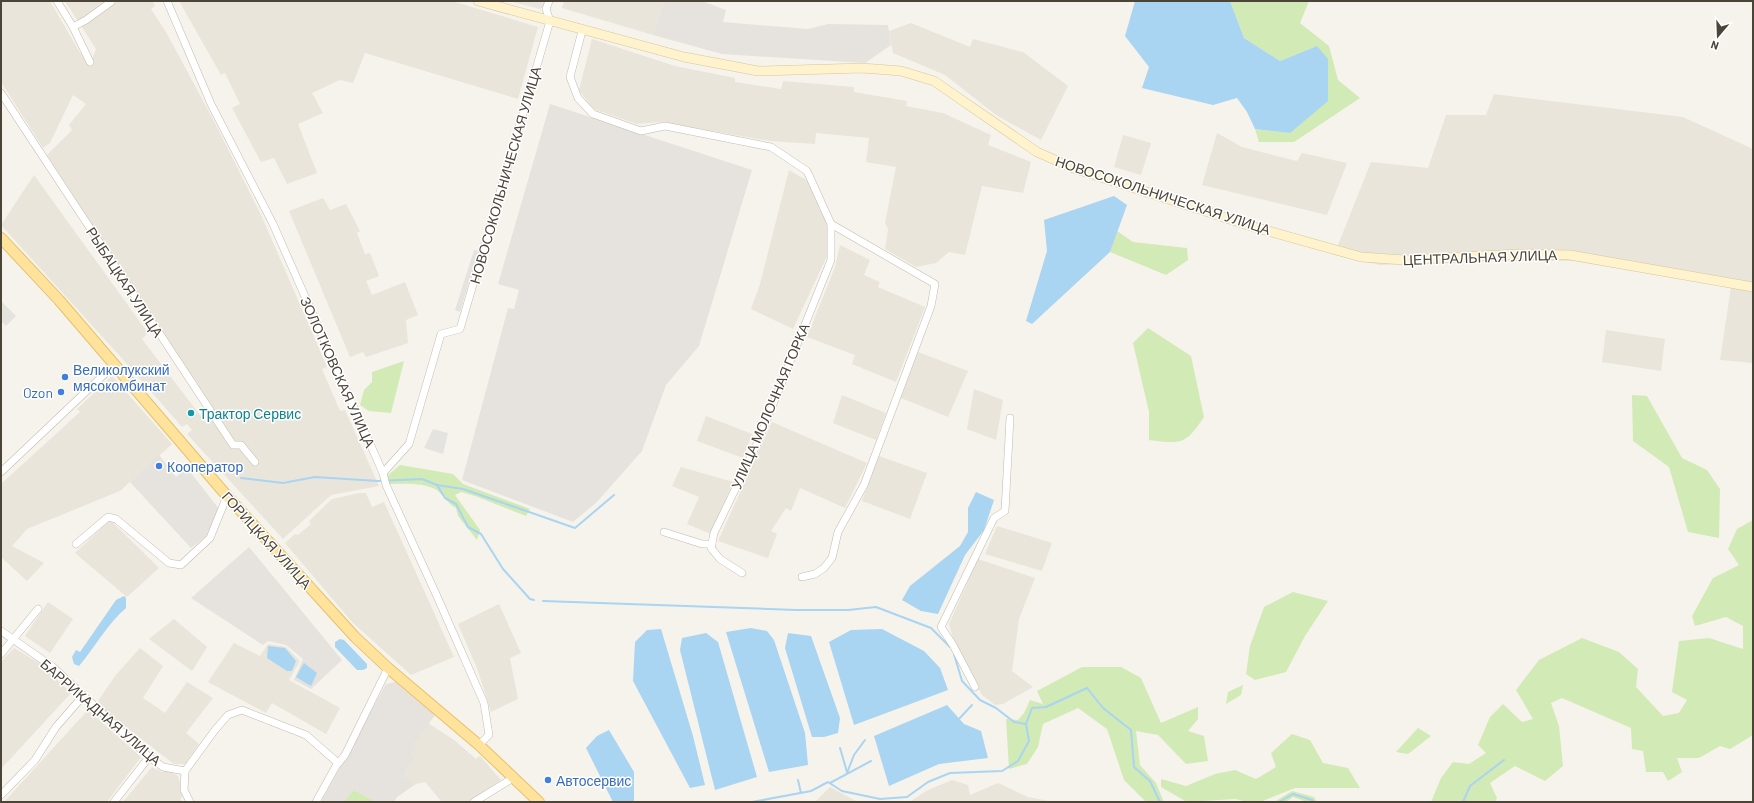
<svg xmlns="http://www.w3.org/2000/svg" width="1754" height="803" font-family="Barlow,sans-serif">
	<rect width="100%" height="100%" fill="#f6f3ec"/>
	<g fill="#eae5da">
		<polygon points="1,1 50,1 79,51 90,66 96,49 65,1 153,1 155,6 151,9 166,32 214,121 262,217 327,367 322,369 340,411 345,410 379,486 331,495 283,539 187,434 192,430 187,424 182,427 127,364 1,225 34,175 148,333 142,339 206,423 216,418 47,155 72,130 69,125 86,104 73,95 50,143 43,148 1,82"/>
		<polygon points="179,1 452,1 538,27 518,99 365,53 353,83 340,80 312,93 323,113 298,124 317,173 287,184 274,158 261,162 232,108 240,104 225,73 221,75"/>
		<polygon points="509,1 546,1 544,6 540,9"/>
		<polygon points="564,1 664,1 653,35 562,8"/>
		<polygon points="911,23 970,47 973,39 1023,52 1068,86 1041,140 996,115 945,75 893,53 889,31"/>
		<polygon points="592,39 675,66 735,78 735,82 781,89 783,81 854,87 854,92 907,101 906,106 943,113 991,135 988,145 1031,162 1023,193 982,186 965,255 949,252 936,263 916,267 885,249 888,229 885,223 896,167 866,162 869,138 816,133 815,144 770,141 661,122 637,124 593,109 579,90"/>
		<polygon points="1494,94 1683,117 1753,149 1753,363 1720,360 1731,287 1573,261 1489,261 1380,265 1334,255 1371,162 1428,168 1446,115 1486,115"/>
		<polygon points="1217,133 1242,147 1297,161 1302,153 1347,163 1327,215 1202,185"/>
		<polygon points="1123,135 1151,143 1141,175 1114,167"/>
		<polygon points="789,170 808,181 829,227 829,252 793,329 751,309 760,284"/>
		<polygon points="323,198 330,210 346,204 360,231 357,233 365,254 370,253 379,276 366,281 372,295 405,282 418,315 406,320 408,343 366,357 363,352 350,357 289,211"/>
		<polygon points="840,245 870,260 864,275 880,282 878,287 925,307 896,382 852,364 855,355 807,337 835,267"/>
		<polygon points="1606,330 1665,339 1661,371 1602,362"/>
		<polygon points="918,352 968,371 948,417 901,398"/>
		<polygon points="112,376 172,444 120,491 27,529 12,546 44,563 27,581 1,557 1,484 80,412 77,409"/>
		<polygon points="974,389 1003,400 996,440 967,429"/>
		<polygon points="842,395 886,413 876,440 833,423"/>
		<polygon points="706,416 752,434 743,458 697,441"/>
		<polygon points="772,422 867,463 845,508 800,488 791,511 786,508 771,531 777,534 768,558 718,541"/>
		<polygon points="879,456 927,473 910,519 862,501"/>
		<polygon points="681,467 733,482 711,534 687,524 699,497 672,486"/>
		<polygon points="359,493 366,493 372,507 384,502 454,657 411,675 353,623 285,543 295,534 298,535 311,524 309,521 332,499"/>
		<polygon points="110,520 159,568 127,597 75,553"/>
		<polygon points="997,526 1052,543 1042,571 985,554"/>
		<polygon points="978,559 1035,578 1019,619 1012,671 1033,687 1003,704 995,705 982,695 953,638 949,624"/>
		<polygon points="48,602 73,619 50,653 25,636"/>
		<polygon points="499,604 521,653 510,658 518,699 491,712 477,668 458,624"/>
		<polygon points="174,619 207,647 192,671 149,639"/>
		<polygon points="234,643 260,656 268,644 286,647 300,661 289,680 340,708 326,734 272,703 266,713 208,682"/>
		<polygon points="14,648 41,664 71,693 1,769 1,662"/>
		<polygon points="140,648 163,666 143,698 165,713 187,682 213,698 186,733 199,744 185,764 174,764 96,704 115,676"/>
		<polygon points="88,710 141,757 107,802 4,802"/>
		<polygon points="428,723 454,740 476,759 480,756 501,780 468,802 442,802 425,782 416,784 404,775 415,757 411,754 414,744"/>
		<polygon points="152,767 162,772 168,770 178,776 183,795 180,799 182,802 123,802"/>
		<polygon points="952,780 968,785 970,795 998,783 1028,797 1054,802 909,802 928,790"/>
		<polygon points="830,787 858,802 815,802"/>
	</g>
	<g fill="#e6e2dd">
		<polygon points="664,1 702,1 726,10 723,22 808,29 828,24 888,25 891,45 865,63 722,54 653,35"/>
		<polygon points="550,104 752,170 699,346 666,385 642,451 596,503 573,522 462,480 508,308 514,309 519,290 498,284"/>
		<polygon points="159,455 176,477 187,468 219,509 206,536 191,548 130,482"/>
		<polygon points="249,547 342,660 311,689 294,680 303,659 286,645 268,641 263,645 191,598"/>
		<polygon points="395,682 435,715 414,744 417,747 411,754 415,757 404,775 416,784 397,797 394,802 376,802 354,790 343,802 321,802 386,684"/>
	</g>
	<g fill="#d2eab5">
		<polygon points="1230,1 1309,1 1300,23 1329,46 1338,80 1360,98 1294,142 1259,142 1255,129 1290,133 1317,46 1280,61 1244,38"/>
		<polygon points="1117,231 1133,242 1187,248 1188,260 1166,275 1110,252"/>
		<path d="M1148 328 1191 356 1204 417C1185 445 1182 444 1149 440V412L1133 343Z"/>
		<polygon points="404,361 391,413 369,411 360,405 364,390 372,382 372,372"/>
		<polygon points="1632,395 1647,396 1682,458 1707,470 1720,489 1719,538 1688,532 1669,467 1633,441"/>
		<path d="M400 465 453 474 463 484 530 509 526 516 475 496 461 492 455 495 480 530 477 540 458 516 456 508C448 504 445 497 438 491 425 482 404 484 389 484L387 476Z"/>
		<polygon points="1753,520 1753,735 1730,749 1720,746 1699,758 1677,758 1682,772 1668,781 1663,772 1646,772 1643,751 1632,749 1631,728 1562,698 1551,703 1559,726 1563,766 1545,781 1515,766 1490,783 1497,798 1495,802 1431,802 1441,778 1453,762 1469,764 1486,753 1478,745 1490,717 1503,704 1522,722 1533,719 1516,690 1539,660 1582,638 1619,652 1638,669 1636,687 1663,716 1679,713 1687,700 1672,692 1679,641 1709,638 1743,649 1743,626 1726,617 1695,626 1692,616 1713,578 1739,565 1728,549 1737,529"/>
		<polygon points="1293,592 1328,601 1305,636 1286,672 1255,680 1246,674 1250,646 1264,607"/>
		<polygon points="1082,667 1121,667 1141,678 1161,723 1198,707 1198,719 1188,731 1204,736 1208,761 1186,764 1158,735 1136,731 1140,765 1156,783 1164,802 1146,802 1124,780 1107,729 1078,708 1043,724 1038,747 1027,764 1009,769 1006,719 1018,720 1024,713 1030,700 1043,704 1037,691"/>
		<polygon points="1243,685 1241,695 1226,704 1228,692"/>
		<polygon points="1418,728 1431,736 1408,754 1396,752"/>
		<polygon points="1292,734 1310,740 1323,763 1348,768 1360,788 1295,788 1260,802 1248,802 1235,799 1187,802 1161,787 1161,779 1186,786 1215,774 1235,770 1256,779 1276,767 1271,753"/>
		<polygon points="354,790 376,802 343,802"/>
		<polygon points="1292,791 1314,797 1317,802 1307,802 1293,797 1286,802 1274,802"/>
	</g>
	<g fill="#e5e3e0">
		<polygon points="474,250 478,251 460,312 455,310"/>
		<polygon points="1,301 16,316 6,326 1,321"/>
		<polygon points="433,429 448,433 443,454 424,448"/>
	</g>
	<g fill="#a9d4f2">
		<polygon points="1135,1 1230,1 1244,38 1280,61 1317,46 1328,59 1328,101 1290,133 1255,129 1247,112 1237,98 1213,105 1142,88 1149,67 1125,36"/>
		<polygon points="1114,196 1127,205 1110,252 1032,324 1026,321 1047,251 1044,220"/>
		<polygon points="976,492 994,500 984,530 965,555 938,614 921,611 902,600 910,586 960,546 968,532 968,508"/>
		<path d="M124 596 126 598V608C108 623 95 647 79 666L74 664 72 657 76 650 80 652 116 600Z"/>
		<polygon points="751,628 767,631 774,640 805,733 808,765 769,772 726,632"/>
		<polygon points="661,629 693,736 705,785 690,788 633,681 635,642 647,630"/>
		<polygon points="882,629 924,651 940,668 948,690 854,725 829,642 851,630"/>
		<polygon points="706,633 718,642 757,777 715,790 680,650 682,638"/>
		<polygon points="788,633 811,636 840,718 838,733 824,737 812,737 785,648"/>
		<polygon points="340,639 344,640 367,664 367,668 363,670 357,670 335,647 335,642"/>
		<polygon points="268,646 285,648 296,661 292,671 287,671 267,658"/>
		<polygon points="304,663 317,673 311,686 296,677"/>
		<polygon points="947,705 964,724 981,731 988,758 939,764 889,786 874,736"/>
		<polygon points="609,730 634,772 634,802 613,802 586,748 597,736"/>
	</g>
	<g fill="none" stroke-linecap="round" stroke-linejoin="round">
		<g stroke="#a9d4f2" stroke-width="2">
			<polyline points="241,478 283,483 315,477 378,481 422,479 437,485 445,498 456,504 468,527 481,534 503,569 530,599 534,600"/>
			<polyline points="437,485 463,489 575,528 614,495"/>
			<polyline points="543,601 796,610 848,610 876,607 931,628 950,647"/>
			<polyline points="954,654 962,681 980,700 996,708 1014,722 1026,724"/>
			<polyline points="958,720 972,705"/>
			<polyline points="840,748 847,772"/>
			<polyline points="847,773 854,755 865,740"/>
			<polyline points="798,780 801,793"/>
			<polyline points="830,783 871,761"/>
			<polyline points="752,802 811,791 828,782 842,791 880,799 907,797 928,782 950,773 1002,771 1018,761 1029,741 1026,724 1032,708 1046,707 1087,688 1103,708 1131,730 1134,767 1150,781 1160,802"/>
			<polyline points="1279,802 1293,794 1312,800 1313,802"/>
			<polyline points="1463,802 1470,786 1504,760"/>
		</g>
		<g stroke="#c2bbae" stroke-width="8">
			<g id="street">
				<polyline points="57,1 73,27 86,20 111,2"/>
				<polyline points="167,1 211,104 273,224 383,473 386,485 436,594 484,703 489,735 479,745"/>
				<polyline points="73,27 90,62"/>
				<polyline points="582,31 570,77 578,98 593,114 641,131 665,126 771,147 807,171 831,224 935,284 931,306 864,485 838,532 832,558 824,568 815,574 802,577"/>
				<polyline points="1,93 233,445 241,445 255,462"/>
				<polyline points="1,472 114,365"/>
				<polyline points="383,473 409,444 441,334 460,329 550,21 546,9 549,1"/>
				<polyline points="664,532 702,544 712,544"/>
				<polyline points="76,544 108,517 116,519 169,563 181,565 210,538 227,496"/>
				<polyline points="742,573 720,559 711,548 714,533 757,444 831,260 831,224"/>
				<polyline points="1,631 53,667 149,757 163,767 185,771"/>
				<polyline points="1,654 38,609"/>
				<polyline points="975,687 953,645 941,627 994,518 1005,511 1010,418"/>
				<polyline points="185,771 215,730 228,715 242,710 306,735 338,763"/>
				<polyline points="185,771 184,790 190,802"/>
				<polyline points="1,795 35,760 56,727 83,696"/>
				<polyline points="114,802 149,757"/>
				<polyline points="316,802 336,766 345,755 388,668"/>
				<polyline points="474,802 513,778"/>
			</g>
		</g>
		<g stroke="#d6c79b" stroke-width="10">
			<polyline id="secondary" points="478,1 684,57 758,71 862,68 901,71 934,81 1037,152 1073,168 1254,227 1361,257 1404,260 1520,254 1570,255 1753,287"/>
		</g>
		<g stroke="#e6c16a" stroke-width="12">
			<polyline id="primary" points="1,238 59,300 227,496 355,637 388,668 479,745 539,802"/>
		</g>
		<use href="#street" stroke="#fff" stroke-width="7"/>
		<use href="#secondary" stroke="#fff3cd" stroke-width="9"/>
		<use href="#primary" stroke="#ffe39c" stroke-width="10"/>
	</g>
	<g fill="#3f7fe0" stroke="#fff" stroke-width="1.5">
		<circle cx="65" cy="377" r="4"/>
		<circle cx="61" cy="392" r="4"/>
		<circle cx="159" cy="466" r="4"/>
		<circle cx="548" cy="780" r="4"/>
	</g>
	<circle fill="#0f9aa8" stroke="#fff" stroke-width="1.5" cx="191" cy="413" r="4"/>
	<g text-anchor="middle" dominant-baseline="central" stroke-width="3" stroke-linejoin="round" paint-order="stroke">
		<g font-size="14" fill="#4b4439" stroke="#fff">
			<text transform="translate(505 175) rotate(-74)">НОВОСОКОЛЬНИЧЕСКАЯ УЛИЦА</text>
			<text transform="translate(1163 195) rotate(18)">НОВОСОКОЛЬНИЧЕСКАЯ УЛИЦА</text>
			<text transform="translate(1480 257) rotate(-2)">ЦЕНТРАЛЬНАЯ УЛИЦА</text>
			<text transform="translate(125 282) rotate(57)">РЫБАЦКАЯ УЛИЦА</text>
			<text transform="translate(338 372) rotate(66)">ЗОЛОТКОВСКАЯ УЛИЦА</text>
			<text transform="translate(770 406) rotate(-67)">УЛИЦА МОЛОЧНАЯ ГОРКА</text>
			<text transform="translate(267 540) rotate(48)">ГОРИЦКАЯ УЛИЦА</text>
			<text transform="translate(101 712) rotate(41)">БАРРИКАДНАЯ УЛИЦА</text>
		</g>
		<g font-size="14" fill="#366cbe" stroke="#fff" text-anchor="start">
			<text x="73" y="369">Великолукский<tspan x="73" dy="16">мясокомбинат</tspan></text>
			<text x="53" y="392" text-anchor="end">Ozon</text>
			<text x="167" y="466">Кооператор</text>
			<text x="556" y="780">Автосервис</text>
		</g>
		<g font-size="14" fill="#0d838f" stroke="#fff" text-anchor="start">
			<text x="199" y="413">Трактор Сервис</text>
		</g>
	</g>
	<rect width="1754" height="803" fill="none" stroke="#4b4439" stroke-width="4"/>
	<g transform="translate(1718 36) rotate(199)" stroke="#ffffff" stroke-width="3" paint-order="stroke">
	<path d="M0-3L7 15L0 10L-7 15Z" fill="#4b4439"/>
	<text y="-6" font-size="11" font-weight="bold" text-anchor="middle" fill="#4b4439">N</text>
	</g>
</svg>
